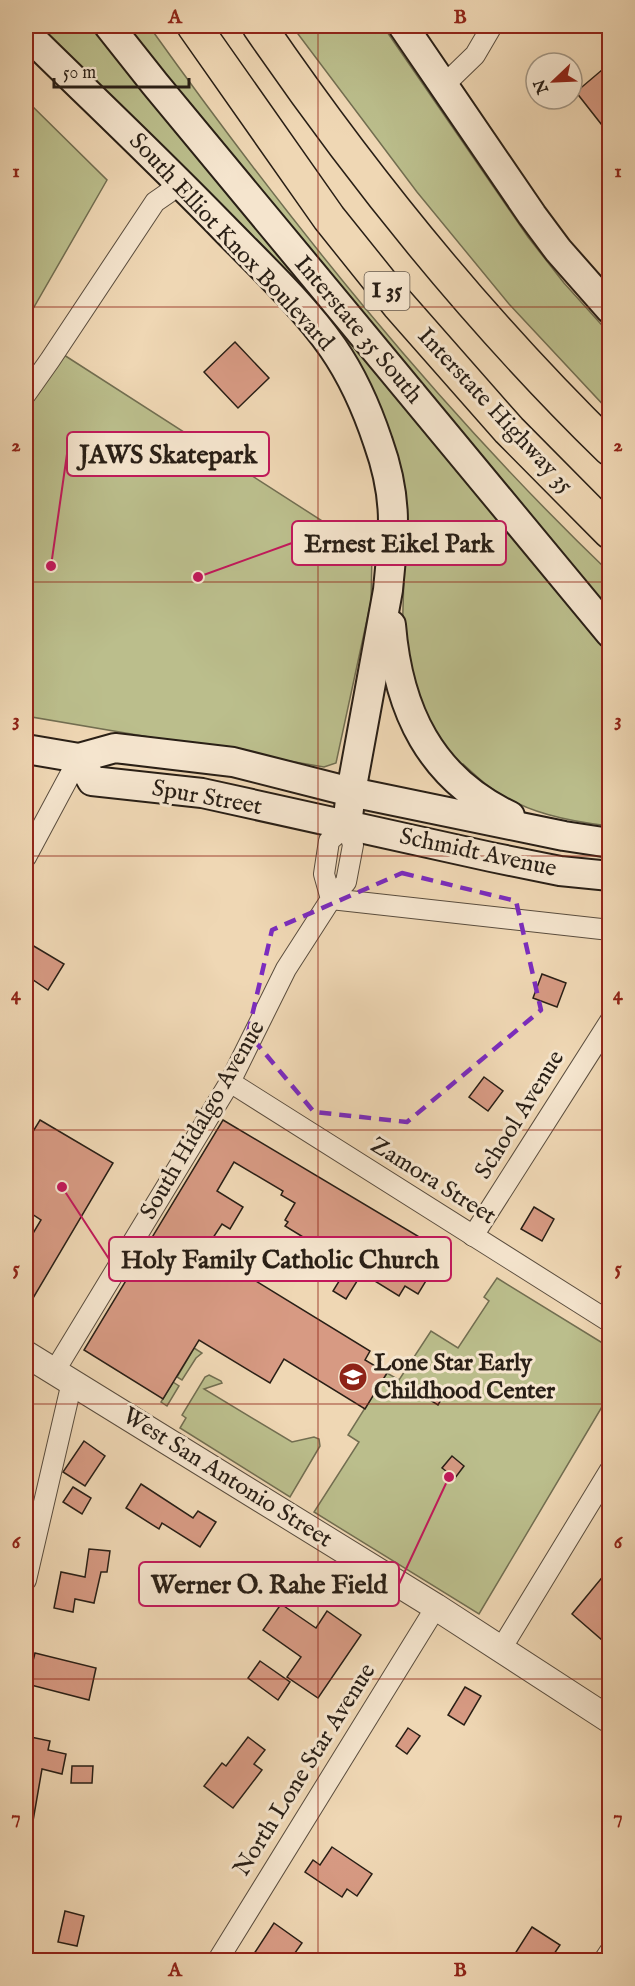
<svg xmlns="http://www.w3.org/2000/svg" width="635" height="1986" font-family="'IM FELL English',serif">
	<rect width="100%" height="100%" fill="#efd7b4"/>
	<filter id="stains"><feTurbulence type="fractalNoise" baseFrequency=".00333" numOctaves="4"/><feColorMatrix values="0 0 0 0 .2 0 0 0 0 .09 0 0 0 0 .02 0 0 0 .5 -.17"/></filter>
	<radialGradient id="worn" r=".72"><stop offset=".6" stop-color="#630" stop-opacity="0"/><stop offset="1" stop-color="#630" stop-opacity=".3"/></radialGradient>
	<g fill="#bbbe8c" stroke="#726e51" stroke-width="1.5">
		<path d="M33 26H91L124 67 609 652V826C568 821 526 813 491 788 481 781 472 772 463 764L459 768 429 729 402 644 405 538 372 390 355 355 339 331 316 304Z"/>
		<path d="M120 26H149C287 219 437 407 609 572V615Z"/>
		<polygon points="292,26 383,26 528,237 564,283 609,333 609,411 509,304 417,192"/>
		<polygon points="26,100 107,180 26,321"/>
		<polygon points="64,355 372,553 371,601 336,763 324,767 26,716 26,406"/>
		<polygon points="497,1278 609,1347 609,1395 479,1614 314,1512 359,1442 348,1435 387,1373 399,1380 431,1331 458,1348 489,1301 484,1297"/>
		<polygon points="194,1348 202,1353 196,1358 182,1380 177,1377"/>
		<polygon points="209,1375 221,1381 222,1383 204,1389 292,1442 314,1437 319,1439 320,1446 290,1497 180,1428 186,1418 182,1415 205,1377"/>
		<polygon points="173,1382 179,1386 167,1406 161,1402"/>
	</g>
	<g fill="#d79a83" stroke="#291f16" stroke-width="1.5">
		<polygon points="609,64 609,134 576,92"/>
		<polygon points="235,342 269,378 238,408 204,372"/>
		<polygon points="32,945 64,964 48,990 26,975 26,955"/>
		<polygon points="542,974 566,983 557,1007 533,998"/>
		<polygon points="484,1077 503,1091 488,1111 469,1097"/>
		<polygon points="40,1120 113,1163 26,1310 26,1245 41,1220 26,1210 26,1143"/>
		<polygon points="223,1120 431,1244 428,1248 441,1256 418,1294 405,1286 399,1296 362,1273 346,1299 333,1291 349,1265 285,1226 288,1222 285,1220 295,1203 281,1195 283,1191 234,1162 217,1191 243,1207 230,1229 222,1224 205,1250 370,1351 365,1360 387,1373 365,1409 284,1359 270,1383 199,1340 163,1399 84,1350"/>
		<polygon points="534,1207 554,1219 542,1241 521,1229"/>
		<polygon points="432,1385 445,1393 438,1405 425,1397"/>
		<polygon points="84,1441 105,1456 85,1486 63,1472"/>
		<polygon points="452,1456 464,1466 455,1478 442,1468"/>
		<polygon points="141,1484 193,1518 198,1511 216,1522 200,1547 162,1523 159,1529 126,1508"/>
		<polygon points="73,1487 91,1498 82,1514 63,1502"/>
		<polygon points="89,1549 110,1551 107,1572 101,1572 94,1603 75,1599 73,1612 54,1608 61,1572 85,1577"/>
		<polygon points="609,1569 609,1646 572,1614"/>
		<polygon points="281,1604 316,1628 327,1611 361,1635 318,1698 287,1677 301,1657 263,1630"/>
		<polygon points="35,1653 96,1668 89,1700 27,1684"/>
		<polygon points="260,1661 290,1682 278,1700 248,1678"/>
		<polygon points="465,1687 481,1696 464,1725 448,1715"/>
		<polygon points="408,1728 420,1736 407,1754 396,1746"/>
		<polygon points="26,1736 50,1741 48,1750 66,1754 62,1774 42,1769 33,1821 26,1821"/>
		<polygon points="248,1737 265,1750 254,1764 262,1770 233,1808 204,1786 222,1763 226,1766"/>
		<polygon points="72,1766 93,1766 92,1783 71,1783"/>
		<polygon points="332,1847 372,1874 357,1896 347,1889 342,1897 305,1872 313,1860 320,1865"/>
		<polygon points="65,1911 84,1916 77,1946 58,1942"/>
		<polygon points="274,1923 302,1943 290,1960 250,1960"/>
		<polygon points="532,1927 560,1945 550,1960 511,1960"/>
	</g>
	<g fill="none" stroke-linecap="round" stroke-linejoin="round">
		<g stroke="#5a4d3e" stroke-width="22">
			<g id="minor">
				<polyline points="444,85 475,55 492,26"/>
				<polyline points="26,394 50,360 155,202 168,193 178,181"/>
				<polyline points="26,857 79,758"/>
				<polyline points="331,899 610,930"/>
				<polyline points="230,1082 610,1322"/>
				<polyline points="473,1236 610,1021"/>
				<polyline points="54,1372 230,1082 286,969 331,899 346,882 353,845 347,825 329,841 324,874 331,899"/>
				<polyline points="26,1580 72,1382"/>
				<polyline points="501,1649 610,1470"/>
				<polyline points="218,1960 436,1607"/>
				<polyline points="604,1960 610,1951"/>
			</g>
		</g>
		<g stroke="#5a4d3e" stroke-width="28">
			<polyline id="tertiary" points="26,1354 436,1607 610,1720"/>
		</g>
		<g stroke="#291f16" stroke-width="32">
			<g id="secondary">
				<polyline points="109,26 155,84 610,633"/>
				<polyline points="403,26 532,215 558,250 610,309"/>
				<path d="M26 33C92 98 159 161 223 227 259 264 304 306 333 348 353 377 367 409 378 442 387 467 393 495 393 522 393 544 390 567 388 590L351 792 347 825"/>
				<path d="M391 625C398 710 430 778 510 816"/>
				<polyline points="26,749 79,758 115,748 233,762 351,792 564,836 610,843"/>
				<polyline points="79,758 92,781 202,793 491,857 560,871 610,876"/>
			</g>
		</g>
		<g stroke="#291f16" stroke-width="36">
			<g id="motorway">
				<polyline points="194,26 329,218 398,304 509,430 610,532"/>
				<path d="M259 26C362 176 479 321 610 449"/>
			</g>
		</g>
		<use href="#minor" stroke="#f5e5ce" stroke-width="20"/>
		<use href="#tertiary" stroke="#f5e5ce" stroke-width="26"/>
		<use href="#secondary" stroke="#f5e5ce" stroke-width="28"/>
		<use href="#motorway" stroke="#efd7b4" stroke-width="33"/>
	</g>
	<path fill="none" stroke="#7b2cbf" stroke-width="4.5" stroke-dasharray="12 8" stroke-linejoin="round" d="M402 873 516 901 541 1010 407 1122 314 1112 248 1033 272 930Z"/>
	<path fill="none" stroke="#8f2418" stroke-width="1.5" stroke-opacity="0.55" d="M318 26V1960M26 307H610M26 582H610M26 856H610M26 1130H610M26 1404H610M26 1679H610"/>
	<defs>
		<g id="school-disc" transform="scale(1.5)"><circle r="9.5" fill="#8f2418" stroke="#f5e5ce"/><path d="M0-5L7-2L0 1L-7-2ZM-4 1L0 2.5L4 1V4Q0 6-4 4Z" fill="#fff"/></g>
	</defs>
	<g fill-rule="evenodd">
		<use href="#school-disc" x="353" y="1377"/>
	</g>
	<g text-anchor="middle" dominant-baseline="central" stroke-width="6" stroke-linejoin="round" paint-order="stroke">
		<rect fill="#f5e5ce" stroke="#665a4d" stroke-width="1.5" x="364.5" y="272" width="45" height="38" rx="4.5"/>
		<g font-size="22" font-weight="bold" fill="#291f16">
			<text x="387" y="291">I 35</text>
		</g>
		<g font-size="24" fill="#291f16" stroke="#f5e5ce">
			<text transform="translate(231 242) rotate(47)">South Elliot Knox Boulevard</text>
			<text transform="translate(358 330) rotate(50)">Interstate 35 South</text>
			<text transform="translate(495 411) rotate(47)">Interstate Highway 35</text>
			<text transform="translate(207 798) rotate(10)">Spur Street</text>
			<text transform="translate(478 853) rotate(12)">Schmidt Avenue</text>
			<text transform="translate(520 1115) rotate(-58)">School Avenue</text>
			<text transform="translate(203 1120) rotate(-60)">South Hidalgo Avenue</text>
			<text transform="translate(433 1181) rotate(32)">Zamora Street</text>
			<text transform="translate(227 1478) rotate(32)">West San Antonio Street</text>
			<text transform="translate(305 1770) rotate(-58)">North Lone Star Avenue</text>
		</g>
		<g font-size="24" font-weight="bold" fill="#291f16" stroke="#f5e5ce" text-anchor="start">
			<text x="374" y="1363">Lone Star Early<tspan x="374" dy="28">Childhood Center</tspan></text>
		</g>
	</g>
	<path fill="none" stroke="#c2185b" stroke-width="2" d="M51 566L67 454M198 577L292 543M62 1187L109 1259M449 1477L399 1584"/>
	<g fill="#c2185b" stroke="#f5e5ce" stroke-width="2">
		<circle cx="51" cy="566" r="6"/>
		<circle cx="198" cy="577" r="6"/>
		<circle cx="62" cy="1187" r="6"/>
		<circle cx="449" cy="1477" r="6"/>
	</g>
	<g fill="#f5e5ce" stroke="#c2185b" stroke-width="2">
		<rect x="67" y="432" width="202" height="44" rx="6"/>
		<rect x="292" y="521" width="214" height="44" rx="6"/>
		<rect x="109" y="1237" width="342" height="44" rx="6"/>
		<rect x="139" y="1562" width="260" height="44" rx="6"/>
	</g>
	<g font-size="26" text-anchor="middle" font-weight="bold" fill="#291f16">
		<text x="168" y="463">JAWS Skatepark</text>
		<text x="399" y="552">Ernest Eikel Park</text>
		<text x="280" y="1268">Holy Family Catholic Church</text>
		<text x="269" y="1593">Werner O. Rahe Field</text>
	</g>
	<rect width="635" height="1986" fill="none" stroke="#efd7b4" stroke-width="66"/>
	<g transform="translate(554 81) rotate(247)"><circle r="28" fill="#f5e5ce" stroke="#a39684" stroke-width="1.5"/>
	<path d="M0-4.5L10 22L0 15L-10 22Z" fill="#8f2418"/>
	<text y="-9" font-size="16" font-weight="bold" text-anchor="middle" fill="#291f16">N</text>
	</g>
	<path d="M54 78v9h135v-9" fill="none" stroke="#291f16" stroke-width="3"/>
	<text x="63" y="78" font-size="18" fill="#291f16" stroke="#f5e5ce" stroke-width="4.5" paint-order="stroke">50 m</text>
	<rect x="33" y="33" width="569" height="1920" fill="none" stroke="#8f2418" stroke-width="2"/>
	<g font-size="20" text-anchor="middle" font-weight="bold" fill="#8f2418">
		<text x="175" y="23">A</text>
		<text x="460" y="23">B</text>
		<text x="16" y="177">1</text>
		<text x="618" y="177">1</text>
		<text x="16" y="451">2</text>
		<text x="618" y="451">2</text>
		<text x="16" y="726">3</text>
		<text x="618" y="726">3</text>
		<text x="16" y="1000">4</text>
		<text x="618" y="1000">4</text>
		<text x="16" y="1274">5</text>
		<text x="618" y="1274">5</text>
		<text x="16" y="1548">6</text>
		<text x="618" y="1548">6</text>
		<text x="16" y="1823">7</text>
		<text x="618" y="1823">7</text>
		<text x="175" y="1976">A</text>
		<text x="460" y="1976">B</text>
	</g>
	<rect width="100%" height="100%" filter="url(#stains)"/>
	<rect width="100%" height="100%" fill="url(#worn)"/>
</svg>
